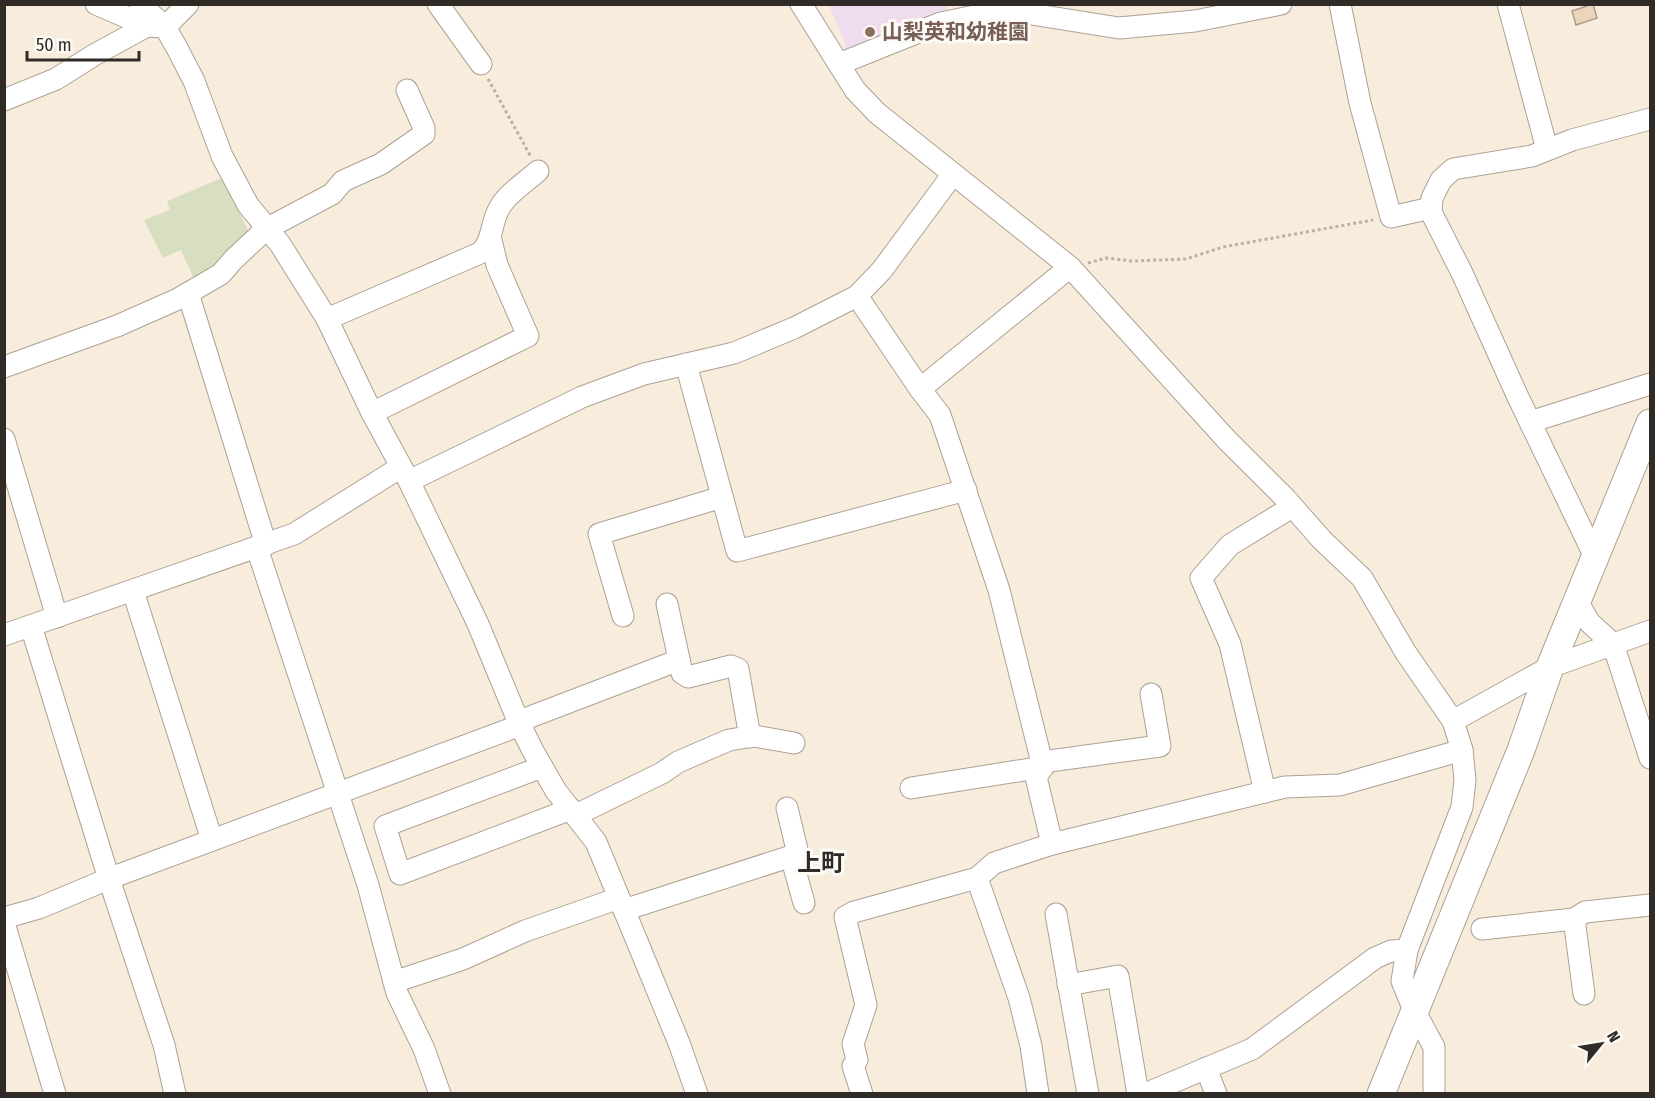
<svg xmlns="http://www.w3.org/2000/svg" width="1655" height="1098" font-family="'Fira Sans Condensed','Noto Sans JP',sans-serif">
	<rect width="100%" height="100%" fill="#f8ecdd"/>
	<polygon fill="#efddee" points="829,5 947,5 949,12 849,53"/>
	<polygon fill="#d8dfc0" points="222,178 250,234 213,272 195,281 181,250 163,258 144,220 170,210 167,201"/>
	<polygon fill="#ecd5b9" stroke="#aa9e91" stroke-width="1.5" points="1593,4 1597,18 1576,25 1572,11"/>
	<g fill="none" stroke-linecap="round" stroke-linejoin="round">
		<g stroke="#ada193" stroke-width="23">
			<g id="minor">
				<polyline points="96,4 147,26 165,27 188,4"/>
				<polyline points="140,4 165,27 177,48 194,81 222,156 248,205 280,244 327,319 372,413 409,481 478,624 519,723 533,751 556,791 596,842 679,1043 697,1094"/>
				<polyline points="438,4 481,64"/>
				<polyline points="801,4 855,90 877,113 1070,267 1226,439 1286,499 1322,540 1362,578 1406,653 1453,721 1462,750 1465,780 1462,807 1407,950 1402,981 1414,1010 1434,1047 1434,1094"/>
				<polyline points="1340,4 1360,103 1391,217 1431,208"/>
				<polyline points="1508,4 1547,149"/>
				<polyline points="839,64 941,23 989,13 1025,13 1119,28 1195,21 1281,4"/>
				<polyline points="4,100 56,79 94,55 147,26"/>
				<polyline points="188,293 266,545"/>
				<polyline points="857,296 920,389 940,415 999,590 1043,767 1036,777 1052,844"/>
				<path d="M327 319 480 253C494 240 490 223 500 207 508 193 526 182 538 171"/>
				<polyline points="686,364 737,551 966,490"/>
				<polyline points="4,367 117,326 178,299 221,274 233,260 266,229 332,194 343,181 381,164 424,134 424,128 407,90"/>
				<polyline points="920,389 1070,267"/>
				<polyline points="372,413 528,336 497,265 490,236"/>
				<polyline points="1530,422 1650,384"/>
				<polyline points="4,439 57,617"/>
				<polyline points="409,481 582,397 644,374 734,353 794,328 857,296 882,270 953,174"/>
				<polyline points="257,548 368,885 397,993 424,1049 440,1094"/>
				<polyline points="1595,557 1517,395 1462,273 1431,212 1432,198 1441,180 1453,169 1532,156 1572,140 1650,119"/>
				<polyline points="133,591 212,840"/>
				<polyline points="1577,601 1590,623 1613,644 1650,758"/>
				<polyline points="667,604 682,673 688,677 731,666 738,669 750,737"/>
				<polyline points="623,616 599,534 722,497"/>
				<polyline points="31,626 109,879 164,1045 175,1094"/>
				<polyline points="4,635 294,534 401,467"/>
				<polyline points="1453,721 1550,667 1650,631"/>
				<polyline points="1042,762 1160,746 1151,694"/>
				<polyline points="542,767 385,826 400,874 571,809"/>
				<polyline points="911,788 1043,767"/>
				<polyline points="1265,792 1230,644 1201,578 1230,545 1292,507"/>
				<polyline points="576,815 662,773 678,762 729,740 754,736 794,743"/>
				<polyline points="791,856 804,903"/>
				<polyline points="977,878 1019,998 1031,1046 1038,1094"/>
				<polyline points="624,910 798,854 787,808"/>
				<polyline points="1056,914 1088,1094"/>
				<polyline points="4,918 39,908 108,879 510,729 530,717 679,660"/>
				<polyline points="1574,919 1584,994"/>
				<polyline points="4,923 55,1094"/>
				<polyline points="1482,929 1574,919 1585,912 1650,905"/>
				<polyline points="394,982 463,959 525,931 619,898"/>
				<polyline points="1068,985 1118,976 1138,1094"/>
				<polyline points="1206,1068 1216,1094"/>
				<polyline points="862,1094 853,1066 857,1060 853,1044 866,1005 845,917 854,912 977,878 994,863 1052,844 1285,787 1340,785 1462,750"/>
				<polyline points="1145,1094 1252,1049 1375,958 1391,951 1407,950"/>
			</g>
		</g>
		<g stroke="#ada193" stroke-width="29">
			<polyline id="major" points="1381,1094 1521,750 1550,667 1650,423"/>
		</g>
		<g stroke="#bab0a4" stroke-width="3" stroke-dasharray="3 3" stroke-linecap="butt">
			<polyline points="488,79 531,157"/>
			<polyline points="1088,263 1106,258 1132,261 1186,259 1223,247 1373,220"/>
		</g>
		<use href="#minor" stroke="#fff" stroke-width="21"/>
		<use href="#major" stroke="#fff" stroke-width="27"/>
	</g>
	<circle fill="#8d6e63" stroke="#fdfbf8" stroke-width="2" cx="870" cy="32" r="6"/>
	<g text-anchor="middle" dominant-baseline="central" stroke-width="6" stroke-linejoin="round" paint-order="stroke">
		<g font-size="21" font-weight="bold" fill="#785e54" stroke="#fdfbf8" text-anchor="start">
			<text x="882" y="32">山梨英和幼稚園</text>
		</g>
		<g font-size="24" font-weight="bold" fill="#302b26" stroke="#fdfbf8">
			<text x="821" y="863">上町</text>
		</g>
	</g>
	<rect width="1655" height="1098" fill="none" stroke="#302b26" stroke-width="12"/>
	<g transform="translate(1601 1044) rotate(60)" stroke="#fdfbf8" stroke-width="4.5" paint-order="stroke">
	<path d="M0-4.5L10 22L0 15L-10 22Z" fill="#302b26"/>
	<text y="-9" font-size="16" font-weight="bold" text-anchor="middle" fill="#302b26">N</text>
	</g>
	<path d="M27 51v9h112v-9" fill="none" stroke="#302b26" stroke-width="3"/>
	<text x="36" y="51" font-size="18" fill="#302b26" stroke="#fdfbf8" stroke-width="4.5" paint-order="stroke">50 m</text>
</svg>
